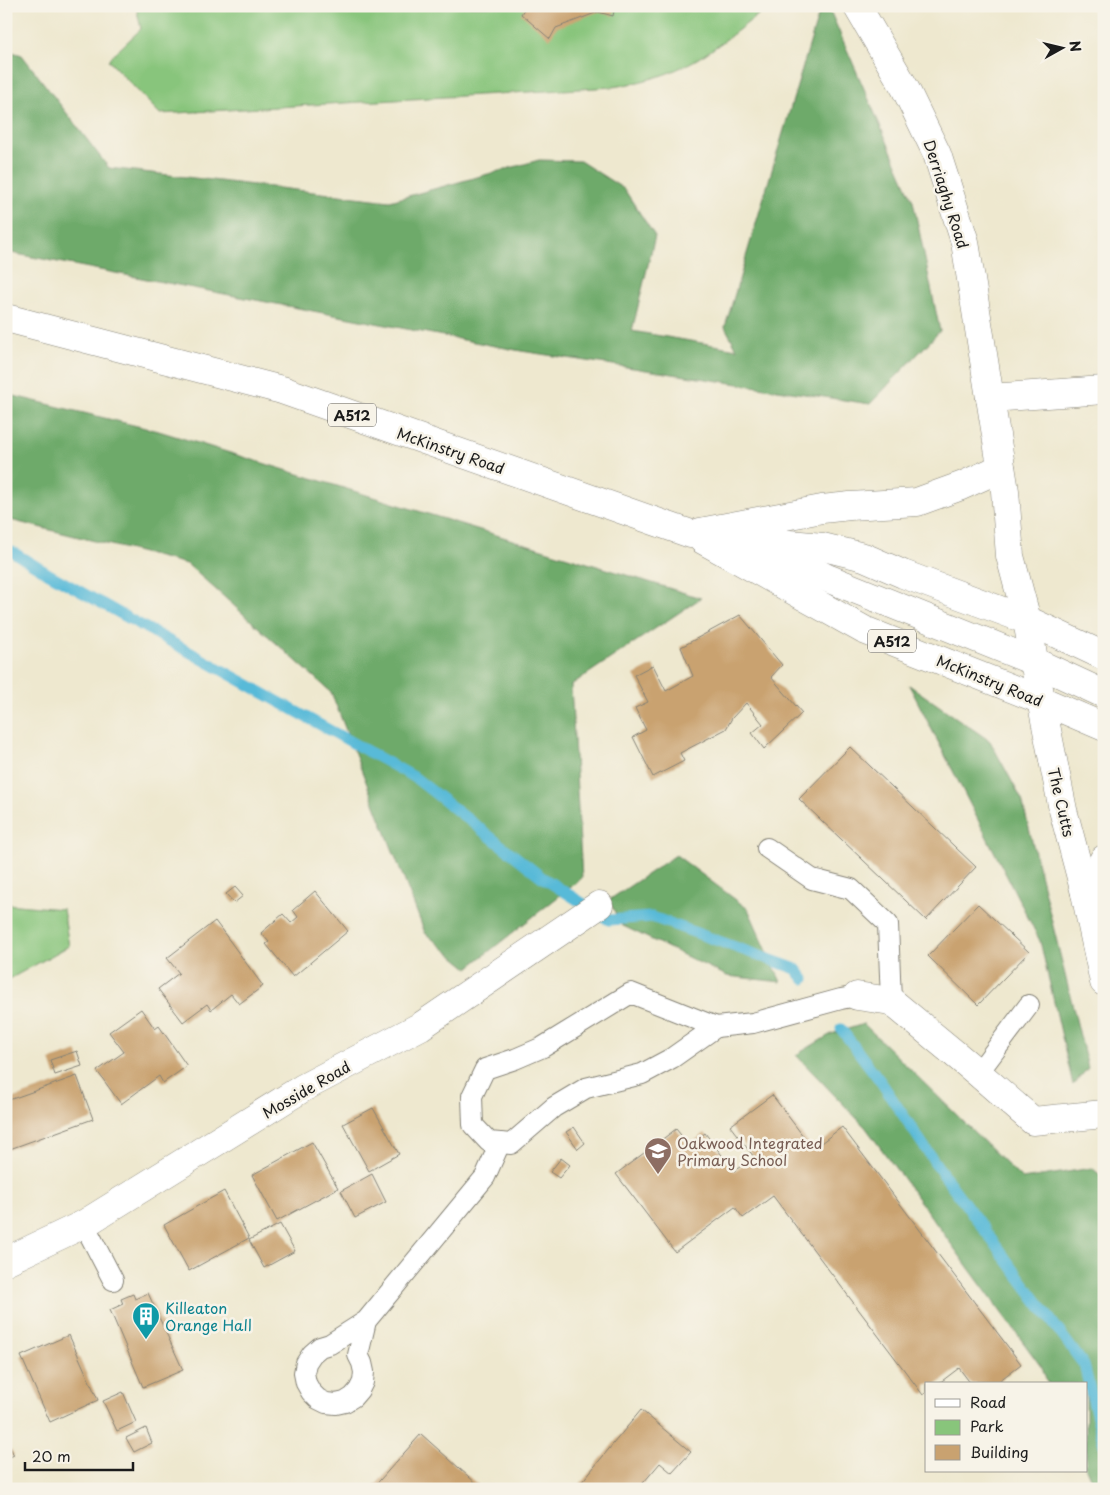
<svg xmlns="http://www.w3.org/2000/svg" width="1110" height="1495" font-family="'Playpen Sans',sans-serif">
	<rect width="100%" height="100%" fill="#f7f3e8"/>
	<filter id="ink" filterUnits="userSpaceOnUse"><feTurbulence type="fractalNoise" baseFrequency=".02" numOctaves="2"/><feDisplacementMap in="SourceGraphic" scale="10" xChannelSelector="R" yChannelSelector="G"/><feConvolveMatrix kernelMatrix="1 2 1 2 8 2 1 2 1" color-interpolation-filters="sRGB"/></filter>
	<filter id="wash" filterUnits="userSpaceOnUse"><feTurbulence type="fractalNoise" baseFrequency=".0096" numOctaves="4" result="noise"/><feDisplacementMap in="SourceGraphic" scale="20" xChannelSelector="R" yChannelSelector="G"/><feGaussianBlur stdDeviation="1.12" result="paint"/><feColorMatrix in="noise" values="0 0 0 0 0 0 0 0 0 0 0 0 0 0 0 0 0 1.4 0 .05"/><feComposite in="paint" operator="in"/></filter>
	<g filter="url(#wash)">
		<rect width="100%" height="100%" fill="#eee8cf"/>
		<g fill="#88c57b" stroke="#52704c">
			<path d="M136 6H759L758 15C734 33 711 53 684 66 662 77 637 83 613 87L160 114 108 60 141 29Z"/>
			<polygon points="6,904 63,909 69,946 6,981"/>
		</g>
		<g fill="#6eaa6b" stroke="#456344">
			<polygon points="821,6 828,6 913,201 940,331 870,404 521,351 6,252 6,50 22,55 109,168 390,201 539,160 580,161 624,189 655,236 632,331 737,349 725,327"/>
			<polygon points="6,394 162,432 701,598 571,685 582,878 468,968 425,933 331,692 187,564 6,519"/>
			<polygon points="909,685 990,741 1022,800 1088,1068 1073,1085 1040,941"/>
			<polygon points="676,855 748,909 781,982 727,976 621,925 609,900"/>
			<polygon points="864,1024 1022,1179 1092,1168 1104,1178 1104,1489 1095,1489 1086,1468 1086,1384 1048,1384 1042,1368 866,1128 796,1055 831,1034"/>
		</g>
		<g fill="none" stroke-linecap="round" stroke-linejoin="round">
			<g stroke="#59bad8" stroke-width="11">
				<polyline points="6,548 49,574 414,777 543,878 609,920 652,917 796,969 804,979"/>
				<polyline points="841,1029 881,1082 938,1167 1084,1365 1104,1445"/>
			</g>
		</g>
		<g id="blocks">
			<g fill="#c9a270">
				<polygon points="526,6 615,6 613,16 598,12 556,28 550,39 521,14"/>
				<polygon points="740,615 782,665 771,677 802,713 764,749 752,733 763,724 746,703 732,718 726,729 680,753 684,761 653,777 633,737 646,730 635,708 648,702 634,675 653,665 666,691 693,676 681,647"/>
				<polygon points="850,747 976,867 926,920 799,799"/>
				<polygon points="235,887 243,896 234,903 226,894"/>
				<polygon points="315,891 348,931 293,977 266,944 269,942 261,933 283,914 291,923 298,917 293,910"/>
				<polygon points="978,904 1029,952 978,1005 928,956"/>
				<polygon points="215,921 263,986 239,1004 231,994 211,1010 207,1004 183,1022 158,989 179,973 167,958"/>
				<polygon points="141,1009 155,1029 159,1026 187,1066 163,1083 159,1076 121,1104 97,1071 124,1052 109,1032"/>
				<polygon points="77,1051 82,1066 55,1075 50,1060"/>
				<polygon points="77,1076 93,1119 7,1150 6,1101"/>
				<polygon points="772,1095 813,1149 842,1127 1021,1364 995,1384 971,1384 959,1368 938,1384 926,1384 926,1393 923,1395 773,1196 743,1218 735,1207 675,1252 616,1174 676,1129 689,1145 705,1133 734,1171 754,1157 730,1126"/>
				<polygon points="373,1108 399,1154 369,1171 343,1124"/>
				<polygon points="574,1127 585,1143 578,1149 566,1132"/>
				<polygon points="312,1142 338,1188 277,1221 252,1175"/>
				<polygon points="561,1158 570,1165 559,1178 550,1172"/>
				<polygon points="372,1174 386,1202 355,1218 341,1191"/>
				<polygon points="224,1191 249,1238 189,1271 164,1225"/>
				<polygon points="280,1224 295,1251 264,1268 249,1240"/>
				<polygon points="148,1293 183,1370 143,1387 110,1310 123,1304 121,1299 133,1294 135,1299"/>
				<polygon points="69,1335 98,1400 50,1422 21,1356"/>
				<polygon points="123,1392 136,1422 117,1431 103,1401"/>
				<polygon points="641,1410 691,1452 672,1473 660,1463 638,1489 576,1489"/>
				<polygon points="146,1428 152,1443 134,1452 126,1438"/>
				<polygon points="421,1434 478,1485 474,1489 372,1489"/>
				<polygon points="6,1440 14,1455 6,1459"/>
			</g>
		</g>
	</g>
	<g filter="url(#ink)">
		<use href="#blocks" fill-opacity="0" stroke="#858276" stroke-width="1"/>
		<g fill="none" stroke-linecap="round" stroke-linejoin="round">
			<g stroke="#858276" stroke-width="22">
				<g id="lane">
					<polyline points="767,848 812,879 851,889 888,924 891,1001"/>
					<polyline points="716,1027 672,1058 642,1074 586,1088 554,1107 511,1144 489,1142 473,1125 472,1096 485,1069 515,1059 543,1047 631,993 716,1027 753,1023 841,999 857,996"/>
					<polyline points="978,1073 1029,1005"/>
					<polyline points="84,1224 113,1280"/>
					<polyline points="366,1321 358,1355 362,1363 364,1372 363,1382 359,1390 353,1397 345,1402 336,1404 326,1403 318,1399 311,1392 306,1383 304,1373 306,1363 312,1354 320,1347 330,1344 366,1321 485,1177 500,1143"/>
				</g>
			</g>
			<g stroke="#858276" stroke-width="29">
				<g id="street">
					<polyline points="990,398 1104,390"/>
					<polyline points="857,996 891,1001 978,1073 1033,1121 1104,1114"/>
					<polyline points="6,1261 84,1224 303,1088 421,1026 599,905"/>
				</g>
			</g>
			<g stroke="#858276" stroke-width="29">
				<g id="secondary">
					<polyline points="857,6 905,88 937,154 965,242 1005,491 1010,556 1027,620 1041,700 1063,810 1085,893 1104,982"/>
					<polyline points="700,532 822,509 850,506 917,502 961,486 1001,468"/>
					<polyline points="1085,893 1104,859"/>
				</g>
			</g>
			<g stroke="#858276" stroke-width="29">
				<g id="highway">
					<polyline points="6,318 282,390 691,534 755,541 823,547 864,557 903,574 1027,620 1104,656"/>
					<polyline points="703,540 864,630 1041,700 1104,727"/>
					<polyline points="766,547 827,578 1033,661 1104,694"/>
				</g>
			</g>
			<use href="#lane" stroke="#fff" stroke-width="20"/>
			<use href="#street" stroke="#fff" stroke-width="28"/>
			<use href="#secondary" stroke="#fff" stroke-width="28"/>
			<use href="#highway" stroke="#fff" stroke-width="28"/>
		</g>
	</g>
	<defs>
		<g id="school-pin" transform="scale(1.4375)"><path d="M0 17L-7.5 6A9.5 9.5 0 1 1 7.5 6Z" fill="#8d6e63" stroke="#f7f3e8"/><path d="M0-5L7-2L0 1L-7-2ZM-4 1L0 2.5L4 1V4Q0 6-4 4Z" fill="#fff"/></g>
		<g id="building-pin" transform="scale(1.4375)"><path d="M0 17L-7.5 6A9.5 9.5 0 1 1 7.5 6Z" fill="#0f9aa8" stroke="#f7f3e8"/><path d="M-4-6H4V6H1V3H-1V6H-4ZM-2.5-4.3h1.7v1.8h-1.7ZM.8-4.3h1.7v1.8H.8ZM-2.5-1h1.7V.8h-1.7ZM.8-1h1.7V.8H.8Z" fill="#fff"/></g>
	</defs>
	<g fill-rule="evenodd">
		<use href="#school-pin" x="658" y="1151"/>
		<use href="#building-pin" x="146" y="1316"/>
	</g>
	<g text-anchor="middle" dominant-baseline="central" stroke-width="5" stroke-linejoin="round" paint-order="stroke">
		<g fill="#f7f3e8" stroke="#5e5c59" stroke-width="1">
			<rect x="328" y="403.5" width="48" height="23" rx="4"/>
			<rect x="868" y="629.5" width="48" height="23" rx="4"/>
		</g>
		<g font-size="14" font-weight="bold" fill="#1c1c1c">
			<text x="352" y="415">A512</text>
			<text x="892" y="641">A512</text>
		</g>
		<g font-size="15" fill="#1c1c1c" stroke="#f7f3e8">
			<text transform="translate(947 194) rotate(72)">Derriaghy Road</text>
			<text transform="translate(451 450) rotate(19)">McKinstry Road</text>
			<text transform="translate(990 680) rotate(22)">McKinstry Road</text>
			<text transform="translate(1062 802) rotate(77)">The Cutts</text>
			<text transform="translate(306 1089) rotate(-30)">Mosside Road</text>
		</g>
		<g font-size="15" fill="#785e54" stroke="#f7f3e8" text-anchor="start">
			<text x="677" y="1142">Oakwood Integrated<tspan x="677" dy="17">Primary School</tspan></text>
		</g>
		<g font-size="15" fill="#0d838f" stroke="#f7f3e8" text-anchor="start">
			<text x="165" y="1307">Killeaton<tspan x="165" dy="17">Orange Hall</tspan></text>
		</g>
	</g>
	<rect width="1110" height="1495" fill="none" stroke="#f7f3e8" stroke-width="25"/>
	<rect x="925" y="1382" width="162" height="90" fill="#f7f3e8" stroke="#9f9d96"/>
	<rect x="935" y="1399" width="25" height="8" fill="#ffffff" stroke="#9f9d96"/>
	<text x="970" y="1408" font-size="15" fill="#1c1c1c">Road</text>
	<rect x="935" y="1420" width="25" height="15" fill="#88c57b" stroke="#9f9d96"/>
	<text x="970" y="1432" font-size="15" fill="#1c1c1c">Park</text>
	<rect x="935" y="1445" width="25" height="15" fill="#c9a270" stroke="#9f9d96"/>
	<text x="970" y="1458" font-size="15" fill="#1c1c1c">Building</text>
	<g transform="translate(1062 48) rotate(82)" stroke="#f7f3e8" stroke-width="4" paint-order="stroke">
	<path d="M0-4L9 19L0 12L-9 19Z" fill="#1c1c1c"/>
	<text y="-8" font-size="14" font-weight="bold" text-anchor="middle" fill="#1c1c1c">N</text>
	</g>
	<path d="M25 1462v8h108v-8" fill="none" stroke="#1c1c1c" stroke-width="2.5"/>
	<text x="32" y="1462" font-size="15" fill="#1c1c1c" stroke="#f7f3e8" stroke-width="4" paint-order="stroke">20 m</text>
</svg>
